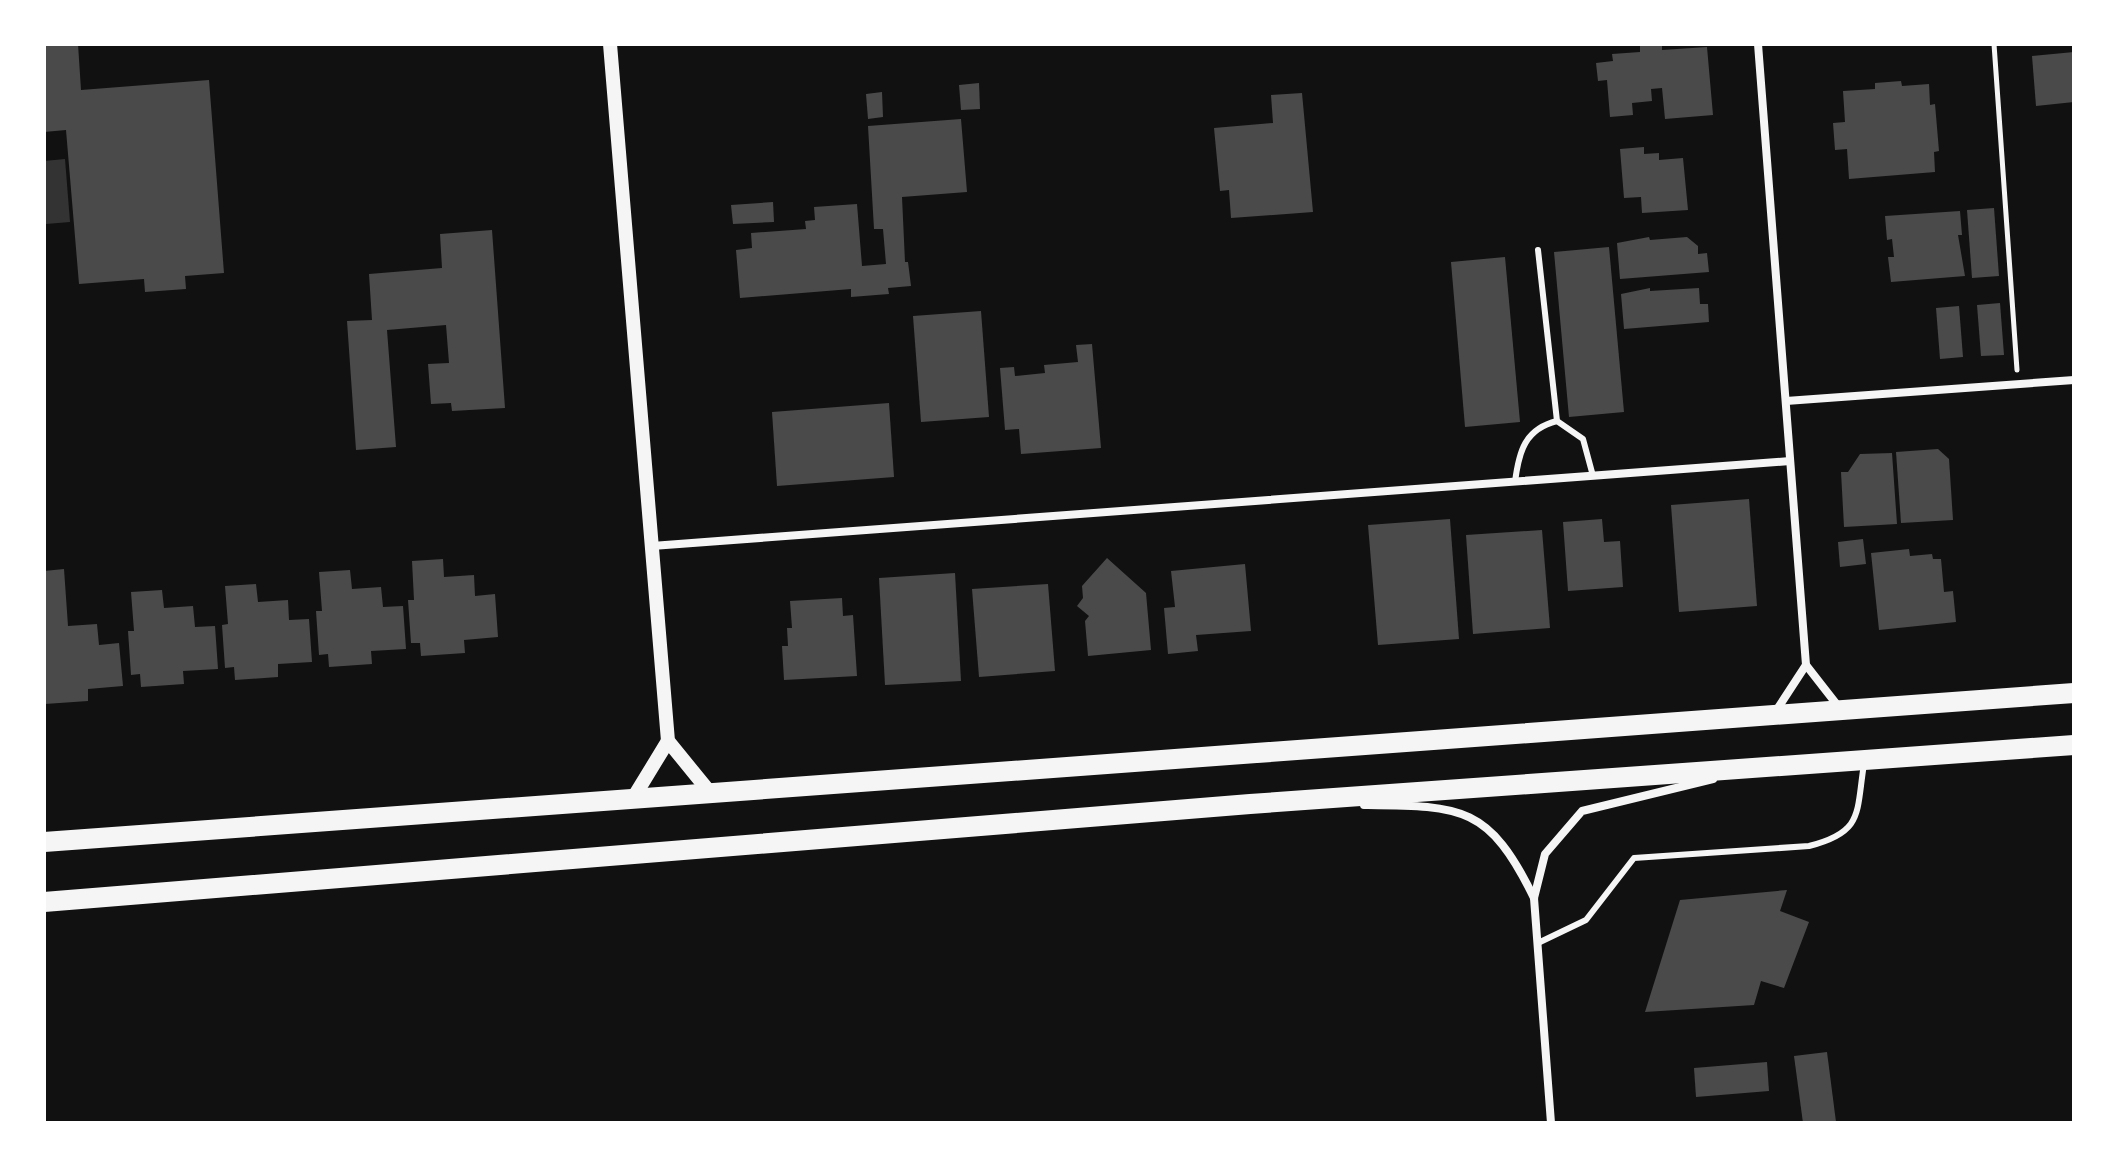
<svg xmlns="http://www.w3.org/2000/svg" width="2118" height="1167" font-family="Raleway,sans-serif">
	<rect width="100%" height="100%" fill="#111"/>
	<polygon fill="#333" points="65,159 70,222 46,224 44,161"/>
	<g fill="#4a4a4a">
		<polygon points="44,44 78,44 81,90 209,80 224,273 185,276 186,289 145,292 144,279 79,284 66,130 44,132"/>
		<polygon points="1640,44 1662,44 1662,50 1707,47 1713,115 1665,119 1662,88 1651,89 1652,101 1632,103 1633,115 1610,117 1607,80 1598,81 1596,63 1613,61 1612,54 1640,52"/>
		<polygon points="2074,52 2074,102 2036,106 2032,56"/>
		<polygon points="1901,81 1902,86 1929,84 1930,105 1935,104 1939,151 1934,152 1935,172 1849,179 1847,149 1835,150 1833,123 1845,122 1843,91 1875,89 1875,83"/>
		<polygon points="979,83 980,109 961,110 959,85"/>
		<polygon points="882,92 883,117 868,119 866,94"/>
		<polygon points="1302,93 1313,212 1231,218 1229,190 1220,191 1214,128 1273,123 1271,95"/>
		<polygon points="961,119 967,192 902,197 905,262 908,262 911,286 888,288 889,294 851,297 851,289 740,298 736,250 752,248 751,233 806,229 805,221 815,220 814,207 857,204 862,266 886,264 883,229 874,229 868,126"/>
		<polygon points="1644,147 1644,154 1659,153 1659,160 1683,158 1688,210 1642,213 1641,197 1624,198 1620,149"/>
		<polygon points="773,202 774,222 733,224 731,205"/>
		<polygon points="1994,208 1999,276 1972,278 1967,210"/>
		<polygon points="1960,211 1962,235 1958,235 1965,276 1891,282 1888,257 1894,257 1892,239 1887,240 1885,216"/>
		<polygon points="492,230 505,408 452,411 451,403 431,404 428,364 449,363 446,325 387,330 396,447 356,450 347,321 372,320 369,274 442,268 440,234"/>
		<polygon points="1649,237 1650,240 1687,237 1698,246 1698,254 1707,253 1709,272 1620,279 1617,243"/>
		<polygon points="1609,247 1624,412 1569,417 1554,252"/>
		<polygon points="1505,257 1520,422 1465,427 1451,262"/>
		<polygon points="1650,288 1650,291 1699,288 1700,304 1708,304 1709,322 1624,329 1621,294"/>
		<polygon points="2000,303 2004,355 1981,356 1977,305"/>
		<polygon points="1959,306 1963,357 1940,359 1936,308"/>
		<polygon points="981,311 989,417 921,422 913,316"/>
		<polygon points="1092,344 1101,448 1021,454 1019,429 1005,430 1000,368 1014,367 1015,376 1045,373 1044,365 1078,362 1076,345"/>
		<polygon points="889,403 894,477 777,486 772,412"/>
		<polygon points="1938,449 1949,459 1953,520 1901,523 1896,452"/>
		<polygon points="1892,453 1897,524 1844,527 1841,472 1848,472 1860,454"/>
		<polygon points="1749,499 1757,606 1679,612 1671,505"/>
		<polygon points="1450,519 1459,639 1378,645 1368,525"/>
		<polygon points="1602,519 1604,542 1620,541 1623,587 1568,591 1563,522"/>
		<polygon points="1542,530 1550,628 1473,634 1466,535"/>
		<polygon points="1863,539 1866,564 1840,567 1838,542"/>
		<polygon points="1909,549 1910,556 1932,554 1933,559 1941,559 1944,592 1953,591 1956,622 1879,630 1871,553"/>
		<polygon points="1107,558 1146,593 1151,650 1088,656 1085,621 1089,616 1077,606 1083,598 1082,586"/>
		<polygon points="443,559 444,577 474,575 475,596 495,594 498,637 464,640 465,653 421,656 420,643 411,643 408,600 414,600 412,561"/>
		<polygon points="1245,564 1251,631 1196,635 1198,651 1168,654 1164,608 1175,607 1171,571"/>
		<polygon points="64,569 68,626 97,624 99,645 119,643 123,686 88,689 88,701 45,704 44,571"/>
		<polygon points="350,570 352,589 381,587 383,607 403,606 406,649 371,651 372,664 329,667 328,654 319,655 316,611 322,611 319,572"/>
		<polygon points="955,573 961,681 885,685 879,578"/>
		<polygon points="256,584 258,602 288,600 289,620 309,619 312,662 278,664 278,677 235,680 234,667 225,668 222,625 228,624 225,586"/>
		<polygon points="1048,584 1055,671 979,677 972,589"/>
		<polygon points="162,590 164,608 193,606 195,627 215,626 218,669 183,671 184,684 141,687 140,674 131,675 128,631 134,631 131,592"/>
		<polygon points="842,598 843,616 853,615 857,676 784,680 782,646 788,646 787,628 792,628 790,601"/>
		<polygon points="1787,890 1780,911 1809,922 1784,988 1761,981 1754,1005 1645,1012 1680,900"/>
		<polygon points="1827,1052 1836,1122 1803,1123 1794,1056"/>
		<polygon points="1767,1062 1769,1091 1696,1097 1694,1068"/>
	</g>
	<g fill="none" stroke-linecap="round" stroke-linejoin="round">
		<polyline stroke="#f5f5f5" stroke-width="5" points="1994,44 2017,370"/>
		<g stroke="#f5f5f5" stroke-width="6">
			<polyline points="1538,250 1557,421 1583,439 1593,476"/>
			<path d="M1515 482C1519 451 1525 429 1557 421"/>
			<path d="M1538 943 1586 920 1634 858 1809 846C1864 832 1856 813 1864 764"/>
		</g>
		<g stroke="#f5f5f5" stroke-width="8">
			<polyline points="1758,44 1806,665 1838,706"/>
			<polyline points="1786,401 2074,380"/>
			<polyline points="652,546 1790,461"/>
			<polyline points="1776,711 1806,665"/>
			<path d="M1364 805C1461 806 1489 805 1534 898"/>
			<polyline points="1551,1123 1534,898 1545,854 1582,811 1713,779"/>
		</g>
		<g stroke="#f5f5f5" stroke-width="14">
			<polyline points="610,44 668,741 712,795"/>
			<polyline points="632,800 668,741"/>
		</g>
		<g stroke="#f5f5f5" stroke-width="20">
			<polyline points="44,842 2074,693"/>
			<polyline points="44,902 1250,804 2074,745"/>
		</g>
	</g>
	<rect width="2118" height="1167" fill="none" stroke="#ffffff" stroke-width="92"/>
</svg>
